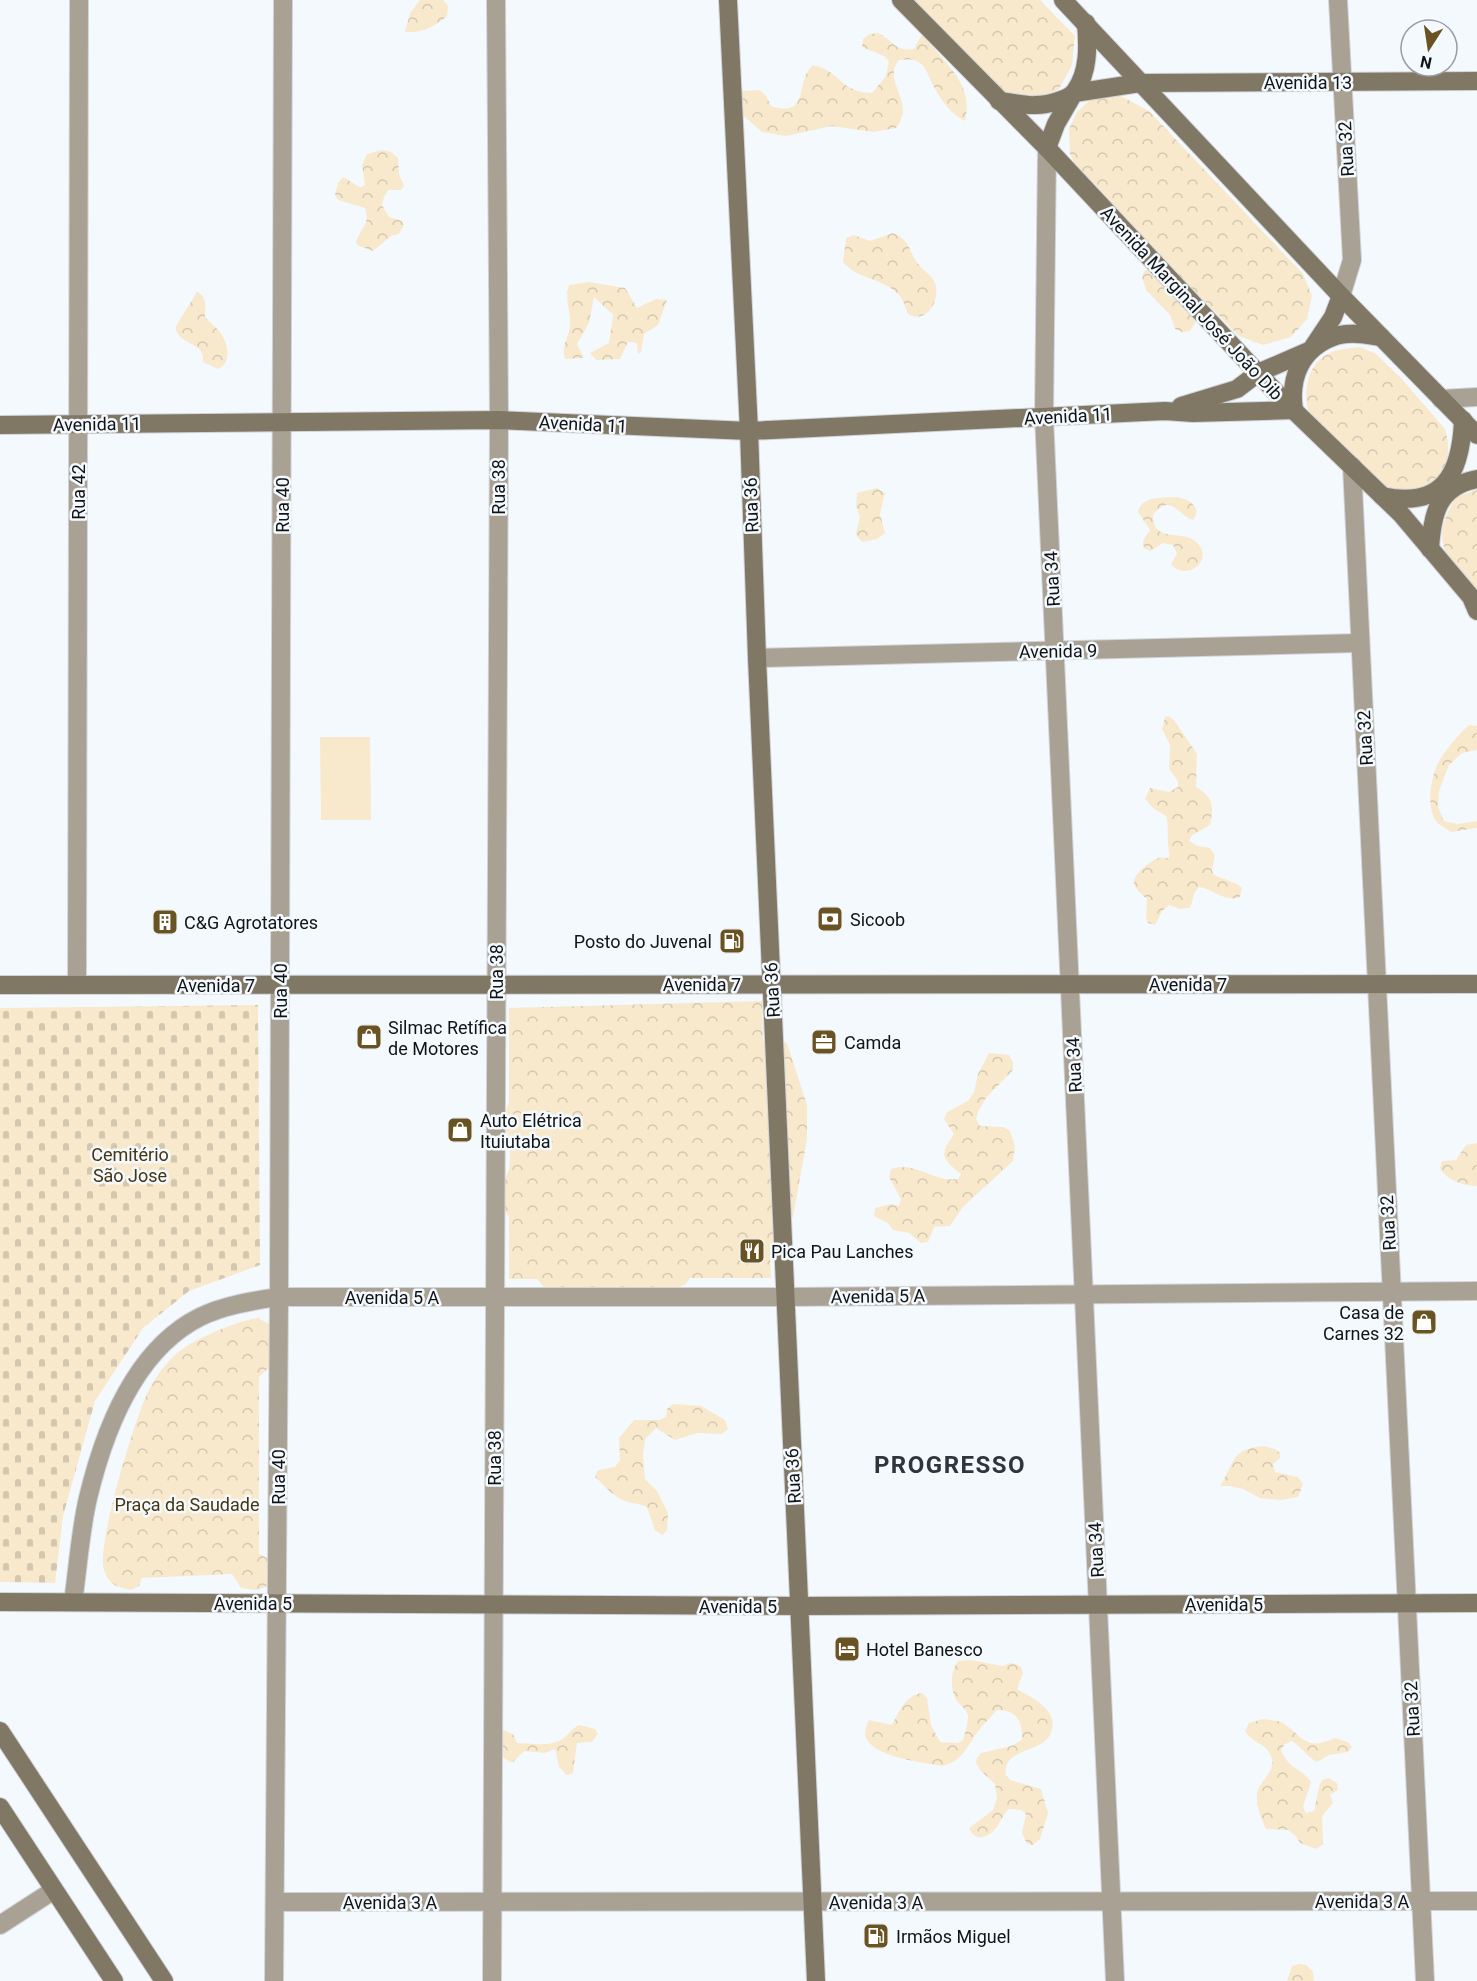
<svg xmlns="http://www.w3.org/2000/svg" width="1477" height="1981" font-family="Roboto,sans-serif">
	<defs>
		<pattern id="forest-crowns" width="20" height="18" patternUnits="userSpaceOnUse" patternTransform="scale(1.5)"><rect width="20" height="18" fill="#f8e9cd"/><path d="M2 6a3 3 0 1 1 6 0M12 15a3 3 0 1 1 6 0" fill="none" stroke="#d4c7af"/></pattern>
		<pattern id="cemetery-stones" width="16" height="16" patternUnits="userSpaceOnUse" patternTransform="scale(1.5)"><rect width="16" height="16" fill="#f8e9cd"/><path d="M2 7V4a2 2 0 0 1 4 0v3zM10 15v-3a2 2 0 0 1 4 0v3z" fill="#d4c7af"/></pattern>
	</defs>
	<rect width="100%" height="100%" fill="#f4f9fe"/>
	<g fill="url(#forest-crowns)">
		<path d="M420 0H443L448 6 447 16C436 26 421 34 405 32L410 13Z"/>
		<polygon points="914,0 1040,0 1075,36 1072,65 1059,89 1037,100 1008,99"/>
		<path d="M878 33C892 40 896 52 914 49L921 36 929 35C930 44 932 45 937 52 956 74 972 90 965 121 950 114 941 100 933 85 924 67 924 57 899 60 881 82 917 101 896 128L873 132 832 126 786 136 762 132 739 112 738 97 743 91 760 90 766 96 771 106C811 119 794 81 813 65 840 70 840 93 872 93L886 76 889 61 884 56 862 47 863 39 870 34Z"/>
		<polygon points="1121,96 1149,111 1303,274 1312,296 1307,319 1291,337 1263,345 1239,336 1081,176 1070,154 1069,129 1077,112 1092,98"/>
		<path d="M382 150 391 152 398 158 399 174 404 186 401 190H388L384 197 382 205 389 217 402 221 404 225 399 234 391 236 373 251 359 246 356 243C360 228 371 224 365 208L338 200 335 195 338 183 343 177C350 180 355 186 362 187L365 185 362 165 367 154Z"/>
		<path d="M893 233C912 241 908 252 919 265 924 272 934 276 936 286 939 303 926 324 908 314 905 307 903 298 897 293 881 278 857 279 843 262L846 238 854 235 870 241Z"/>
		<polygon points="1145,270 1152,270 1192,308 1195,323 1190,331 1182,332 1175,329 1170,315 1146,290 1142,277"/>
		<path d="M589 282 625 288 637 308 656 299 667 300 658 325 644 334 641 352 638 354 637 343 628 342 620 359 596 360 590 353 609 343 613 315 594 297 589 323 577 344 584 358 565 359C561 342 569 339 570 325 571 309 564 301 569 285Z"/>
		<path d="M197 292C208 297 205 307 205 317 209 322 215 326 219 331 228 341 233 364 218 369L203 362C206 340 174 345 176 326Z"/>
		<path d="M1360 347 1376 354 1401 378 1445 429C1450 445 1450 463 1438 477 1426 492 1406 495 1388 490 1379 487 1320 424 1309 413 1302 391 1308 361 1332 352 1340 349 1350 348 1360 347Z"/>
		<polygon points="877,488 885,493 880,514 885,533 877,539 863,542 858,538 856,533 860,517 856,506 857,493"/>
		<path d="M1477 490V591C1446 555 1428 544 1456 497Z"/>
		<path d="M1177 497C1189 499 1203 507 1193 520 1177 515 1171 492 1153 515 1153 547 1190 525 1201 548 1210 566 1182 580 1171 564L1177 554 1173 545 1163 543 1151 551 1145 549C1140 542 1146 536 1150 530L1138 512C1141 495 1164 498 1177 497Z"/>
		<path d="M1168 716 1174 720 1197 754 1196 787C1214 798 1214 806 1210 825L1192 835 1189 841 1198 846 1210 848 1215 856 1212 870 1214 875 1237 884 1242 888 1240 897C1225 903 1214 889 1199 887L1195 892 1190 908 1180 909 1169 905 1162 911 1155 925 1148 923 1146 917 1147 899C1142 895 1135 889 1134 883 1133 874 1151 861 1158 858 1162 857 1165 858 1169 858 1170 852 1168 849 1168 842 1167 832 1169 827 1166 816L1153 808 1145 799 1150 788 1169 792 1178 787V781L1169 769 1170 745 1162 729 1165 717Z"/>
		<path d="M1469 725 1477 726V750L1462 753 1449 765 1439 791 1438 807 1444 821 1457 824 1477 821V828L1451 832C1447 829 1440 826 1436 821 1427 809 1430 784 1435 770 1440 755 1457 736 1469 725Z"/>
		<path d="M762 1001 763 1040 775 1037 787 1043 807 1105V1139L793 1217 787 1231 778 1243 770 1246 771 1278H690L686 1284 670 1291 546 1290 537 1279H509V1217L498 1199C500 1186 503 1184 508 1172 511 1165 510 1152 509 1144 508 1129 499 1121 509 1104V1008Z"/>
		<path d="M989 1053 1009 1055 1013 1062V1070L986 1098 978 1112 976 1119 980 1126 1004 1127 1010 1131 1015 1146 1013 1161 963 1207 950 1226 934 1227 928 1242 921 1243 909 1233 893 1230 888 1223 874 1216 875 1208 891 1204 899 1206 901 1199 889 1177 891 1169C915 1160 934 1183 958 1179L961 1174C941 1158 939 1155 954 1134L944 1119 947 1112 968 1101 974 1092 978 1074Z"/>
		<path d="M1477 1143V1186C1464 1186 1446 1180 1440 1168L1442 1161 1456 1160 1466 1145Z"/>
		<path d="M258 1318 269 1324 272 1348 271 1366 259 1377V1554L270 1559 271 1578 266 1587 256 1590 241 1588 232 1574 142 1578 139 1586 131 1590C117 1587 109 1585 104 1570 96 1545 134 1423 146 1396 153 1381 163 1366 175 1355 189 1341 238 1320 258 1318Z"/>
		<path d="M673 1404 701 1406 725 1420 728 1429 722 1434 697 1433 675 1440 656 1428 645 1439 643 1455 645 1479 657 1491 668 1513 667 1530 662 1535 655 1530 647 1507C639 1503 631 1504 623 1500 612 1496 604 1485 595 1477L598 1470 615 1467 620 1460 619 1438 634 1420H659L666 1417 667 1409Z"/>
		<path d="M1264 1446 1275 1449 1280 1453V1458L1273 1464 1275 1472 1298 1477 1303 1484 1298 1497 1281 1500 1260 1498 1243 1489 1230 1486H1220C1236 1461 1230 1449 1264 1446Z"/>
		<path d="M971 1660 1003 1666 1010 1663 1016 1664 1021 1667 1023 1673 1017 1689C1030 1697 1057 1708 1052 1729 1051 1733 1049 1738 1045 1741 1032 1752 1002 1752 1006 1775L1010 1780 1041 1789 1048 1813 1040 1839 1033 1845 1027 1844 1022 1833 1026 1814 1021 1810 1009 1809C1002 1815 1001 1823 995 1829 987 1839 974 1841 969 1828L993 1810 997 1798 995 1784 980 1770 976 1763 977 1758 981 1753 1011 1746 1022 1740C1023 1723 1017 1709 997 1710 992 1716 986 1721 981 1728 968 1742 964 1763 941 1766 923 1762 868 1757 865 1734 865 1729 867 1724 869 1720L892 1725C899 1712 905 1695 922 1693L927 1698 931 1725 940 1742 958 1743 963 1740C965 1733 968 1724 968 1716 967 1709 960 1706 957 1701 950 1691 950 1671 958 1661Z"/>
		<path d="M1263 1719C1270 1720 1277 1720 1283 1723 1305 1738 1305 1751 1335 1738L1348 1742 1352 1747 1348 1752 1329 1755 1317 1762C1305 1756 1301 1745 1291 1741L1284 1745 1281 1750C1290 1771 1300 1766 1311 1782L1303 1807 1306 1813 1314 1811 1319 1787 1322 1780 1329 1778 1337 1783 1338 1790 1330 1795 1333 1803 1322 1816 1323 1844 1316 1849 1300 1843 1296 1836 1288 1830 1266 1829C1261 1819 1256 1805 1257 1794 1259 1780 1277 1772 1271 1756 1266 1743 1252 1743 1245 1731L1249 1723Z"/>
		<path d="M580 1725 595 1729 598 1734 592 1742 577 1743 573 1773 567 1775 559 1767 555 1749 545 1753 524 1751 513 1762H510L501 1756 499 1736 503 1730 513 1734 517 1743C530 1743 549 1747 561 1740 568 1736 571 1728 580 1725Z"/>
		<polygon points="1299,1964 1306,1965 1313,1972 1314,1981 1287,1981 1292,1966"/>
	</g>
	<polygon fill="url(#cemetery-stones)" points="258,1005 260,1265 189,1291 143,1328 95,1401 63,1516 55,1583 0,1582 0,1008"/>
	<polygon fill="#f8e9cd" points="320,737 370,737 371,820 321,820"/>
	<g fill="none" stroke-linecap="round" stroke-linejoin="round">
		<g stroke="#d0d4d9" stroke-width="20">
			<g id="street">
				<polyline points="1338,0 1352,260 1341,296"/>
				<polyline points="1047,148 1044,417 1115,1981"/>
				<polyline points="1441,399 1477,397"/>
				<polyline points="1352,466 1425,1981"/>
				<polyline points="757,658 1360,643"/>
				<polyline points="77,985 79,0"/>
				<path d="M73 1602C78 1568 80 1532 88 1498 104 1431 134 1350 200 1317 224 1305 252 1301 279 1297H785L1477 1291"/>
				<polyline points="275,1902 1477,1901"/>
				<polyline points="0,1925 54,1890"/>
				<polyline points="274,1981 279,1297 283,0"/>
				<polyline points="492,1981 499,420 496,0"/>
			</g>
		</g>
		<g stroke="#d0d4d9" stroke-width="20">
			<g id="secondary">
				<polyline points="728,0 749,431 757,658 816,1981"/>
				<polyline points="901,0 1047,148 1285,402 1401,514 1471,597 1477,611"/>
				<polyline points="1063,0 1341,296 1477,435"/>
				<path d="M999 101C1011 102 1024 106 1036 105 1046 105 1069 100 1075 91 1089 72 1088 46 1086 23"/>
				<polyline points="1047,148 1056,124 1074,93 1140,83 1477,81"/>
				<polyline points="1181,406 1237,389 1258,373 1311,350 1333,317 1341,296"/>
				<path d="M0 425 499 420 749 431 1165 411 1193 413 1294 410C1289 378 1301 349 1333 337 1348 331 1366 335 1381 337"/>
				<path d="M1382 496C1442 509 1461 475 1463 420"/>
				<path d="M1430 549C1432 514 1438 486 1477 479"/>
				<polyline points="0,985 1477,984"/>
				<polyline points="0,1602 799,1606 1477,1603"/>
				<polyline points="0,1731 164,1981"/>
				<polyline points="0,1807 114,1981"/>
			</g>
		</g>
		<use href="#street" stroke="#a8a194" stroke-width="18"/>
		<use href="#secondary" stroke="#817765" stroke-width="18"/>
	</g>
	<defs>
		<g id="bank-square" transform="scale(1.35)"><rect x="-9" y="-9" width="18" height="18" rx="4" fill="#695322" stroke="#f4f9fe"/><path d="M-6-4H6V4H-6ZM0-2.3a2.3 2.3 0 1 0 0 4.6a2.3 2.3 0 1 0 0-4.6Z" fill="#fff"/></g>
		<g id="building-square" transform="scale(1.35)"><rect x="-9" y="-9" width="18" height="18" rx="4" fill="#695322" stroke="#f4f9fe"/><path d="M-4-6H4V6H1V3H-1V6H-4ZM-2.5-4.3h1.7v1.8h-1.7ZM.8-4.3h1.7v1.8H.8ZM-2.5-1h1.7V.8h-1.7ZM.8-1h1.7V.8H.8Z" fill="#fff"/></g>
		<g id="fuel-square" transform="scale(1.35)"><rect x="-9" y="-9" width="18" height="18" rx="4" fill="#695322" stroke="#f4f9fe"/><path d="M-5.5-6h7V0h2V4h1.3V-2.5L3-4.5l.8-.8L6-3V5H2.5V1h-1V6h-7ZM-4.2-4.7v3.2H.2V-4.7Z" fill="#fff"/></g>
		<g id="shop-square" transform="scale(1.35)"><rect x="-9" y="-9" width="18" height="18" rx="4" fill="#695322" stroke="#f4f9fe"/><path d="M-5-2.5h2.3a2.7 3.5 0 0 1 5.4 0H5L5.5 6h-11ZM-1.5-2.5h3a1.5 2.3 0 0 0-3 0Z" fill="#fff"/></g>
		<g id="office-square" transform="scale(1.35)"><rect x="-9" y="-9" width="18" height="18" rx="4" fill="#695322" stroke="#f4f9fe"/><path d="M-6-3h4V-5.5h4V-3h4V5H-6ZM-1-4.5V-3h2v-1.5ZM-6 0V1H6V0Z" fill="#fff"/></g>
		<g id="restaurant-square" transform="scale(1.35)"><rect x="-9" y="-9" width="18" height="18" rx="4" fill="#695322" stroke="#f4f9fe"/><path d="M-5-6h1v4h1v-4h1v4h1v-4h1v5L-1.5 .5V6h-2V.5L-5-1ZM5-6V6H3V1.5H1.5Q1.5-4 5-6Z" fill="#fff"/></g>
		<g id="hotel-square" transform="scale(1.35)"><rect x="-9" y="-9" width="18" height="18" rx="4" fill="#695322" stroke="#f4f9fe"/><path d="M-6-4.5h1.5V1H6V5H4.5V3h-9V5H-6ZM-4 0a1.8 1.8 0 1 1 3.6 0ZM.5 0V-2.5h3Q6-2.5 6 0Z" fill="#fff"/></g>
	</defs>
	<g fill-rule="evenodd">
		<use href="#bank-square" x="830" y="919"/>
		<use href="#building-square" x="165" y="922"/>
		<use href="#fuel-square" x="732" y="941"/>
		<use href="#shop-square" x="369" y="1037"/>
		<use href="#office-square" x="824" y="1042"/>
		<use href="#shop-square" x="460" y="1130"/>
		<use href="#restaurant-square" x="752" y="1251"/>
		<use href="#shop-square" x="1424" y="1322"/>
		<use href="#hotel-square" x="847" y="1649"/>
		<use href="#fuel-square" x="876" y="1936"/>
	</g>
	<g text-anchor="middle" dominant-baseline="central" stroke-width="5" stroke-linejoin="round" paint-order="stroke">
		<g font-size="18" fill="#111416" stroke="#f4f9fe">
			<text x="1308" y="82">Avenida 13</text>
			<text transform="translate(1346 149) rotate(-93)">Rua 32</text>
			<text transform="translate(1192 303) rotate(47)">Avenida Marginal José João Dib</text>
			<text transform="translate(1068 416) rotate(-3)">Avenida 11</text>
			<text transform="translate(97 424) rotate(-1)">Avenida 11</text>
			<text transform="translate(583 424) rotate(3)">Avenida 11</text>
			<text transform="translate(498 487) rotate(-90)">Rua 38</text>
			<text transform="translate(78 492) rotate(-90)">Rua 42</text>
			<text transform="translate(282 505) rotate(-90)">Rua 40</text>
			<text transform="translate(751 505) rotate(-92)">Rua 36</text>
			<text transform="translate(1052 579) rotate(-93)">Rua 34</text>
			<text transform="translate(1058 651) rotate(-1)">Avenida 9</text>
			<text transform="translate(1365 738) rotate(-93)">Rua 32</text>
			<text transform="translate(496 972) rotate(-90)">Rua 38</text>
			<text x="702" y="984">Avenida 7</text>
			<text x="1188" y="984">Avenida 7</text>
			<text x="216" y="985">Avenida 7</text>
			<text transform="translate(772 990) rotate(-93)">Rua 36</text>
			<text transform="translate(280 991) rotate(-90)">Rua 40</text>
			<text transform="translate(1074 1065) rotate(-93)">Rua 34</text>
			<text transform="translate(1388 1223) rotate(-93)">Rua 32</text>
			<text transform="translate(878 1296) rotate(-1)">Avenida 5 A</text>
			<text x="392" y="1297">Avenida 5 A</text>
			<text transform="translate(494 1458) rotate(-90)">Rua 38</text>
			<text transform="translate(793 1476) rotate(-93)">Rua 36</text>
			<text transform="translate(278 1477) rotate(-90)">Rua 40</text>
			<text transform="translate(1096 1550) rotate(-93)">Rua 34</text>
			<text x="253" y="1603">Avenida 5</text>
			<text x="1224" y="1604">Avenida 5</text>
			<text x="738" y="1606">Avenida 5</text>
			<text transform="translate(1412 1709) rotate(-93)">Rua 32</text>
			<text x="1362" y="1901">Avenida 3 A</text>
			<text x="390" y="1902">Avenida 3 A</text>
			<text x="876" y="1902">Avenida 3 A</text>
		</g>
		<g font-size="18" fill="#111416" stroke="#f4f9fe" text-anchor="start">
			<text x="850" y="919">Sicoob</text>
			<text x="184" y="922">C&amp;G Agrotatores</text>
			<text x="712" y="941" text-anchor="end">Posto do Juvenal</text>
			<text x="388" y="1027">Silmac Retífica<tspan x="388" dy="21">de Motores</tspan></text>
			<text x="844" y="1042">Camda</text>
			<text x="480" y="1120">Auto Elétrica<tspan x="480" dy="21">Ituiutaba</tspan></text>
			<text x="771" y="1251">Pica Pau Lanches</text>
			<text x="1404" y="1312" text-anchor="end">Casa de<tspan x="1404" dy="21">Carnes 32</tspan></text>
			<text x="866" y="1649">Hotel Banesco</text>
			<text x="896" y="1936">Irmãos Miguel</text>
		</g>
		<g font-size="18" fill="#46350e" stroke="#f4f9fe">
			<text x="130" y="1154">Cemitério<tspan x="130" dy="21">São Jose</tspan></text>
			<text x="187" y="1504">Praça da Saudade</text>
		</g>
		<g font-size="24" font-weight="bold" letter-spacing="1.5" fill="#2e353b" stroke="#f4f9fe">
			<text x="950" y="1465">PROGRESSO</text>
		</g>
	</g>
	<g transform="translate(1429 48) rotate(192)"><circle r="28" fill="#f4f9fe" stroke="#999da1" stroke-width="1.5"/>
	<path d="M0-4.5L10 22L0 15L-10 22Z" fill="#695322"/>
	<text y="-9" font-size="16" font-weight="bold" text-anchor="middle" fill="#111416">N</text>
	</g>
</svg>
